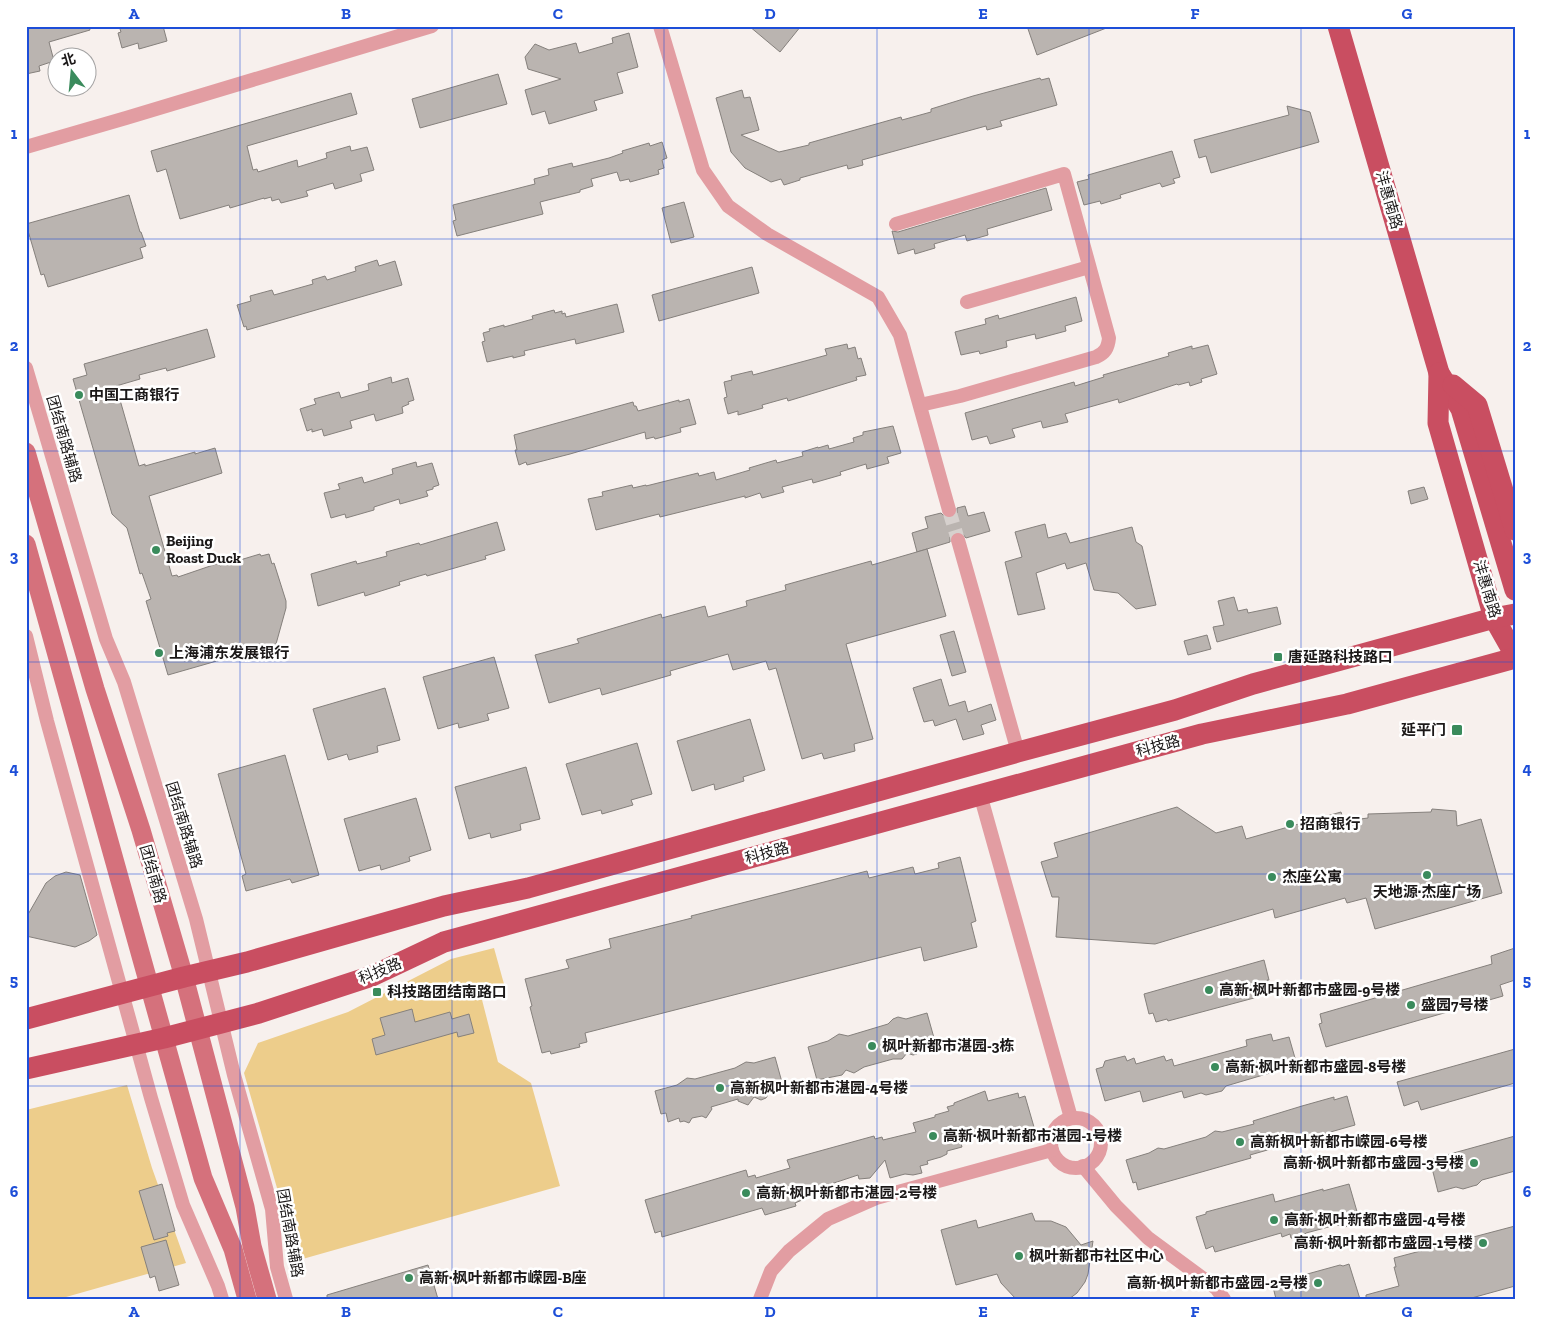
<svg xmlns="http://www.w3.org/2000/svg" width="1541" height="1325" font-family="'Zilla Slab','Noto Sans SC',serif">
	<rect width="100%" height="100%" fill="#f7f0ed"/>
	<g fill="#edcd8b">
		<polygon points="494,948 504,984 480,992 498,1062 531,1083 560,1186 292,1262 286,1245 283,1209 244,1073 258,1043 348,1012 451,959"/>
		<polygon points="127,1085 152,1168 186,1263 59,1299 26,1299 26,1110"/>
	</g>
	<g fill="#bab4b0" stroke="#85807c">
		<polygon points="26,26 89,26 90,30 49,42 54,61 39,66 40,71 26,74"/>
		<polygon points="119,26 163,26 167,41 139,49 138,43 122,48 118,33 121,32"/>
		<polygon points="749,26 801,26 780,52"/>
		<polygon points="1027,26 1109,26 1109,27 1037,55"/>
		<polygon points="629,33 638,67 617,73 623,93 594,101 597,110 549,124 545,111 532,115 525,90 561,79 528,69 525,57 535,44 549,50 576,43 579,53 613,43 612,38"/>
		<polygon points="498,74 507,104 420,128 412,99"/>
		<polygon points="1040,78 1041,80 1049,78 1057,105 1000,121 1002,126 987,130 986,126 862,160 863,165 848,169 847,165 800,178 800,180 784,185 781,179 771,182 745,168 731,152 716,98 742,90 744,98 750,97 759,130 741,135 779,152 809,145 809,143 901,117 902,120 931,112 931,109 973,96"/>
		<polygon points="351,93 357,114 247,146 253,170 257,169 258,172 297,160 298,167 327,158 326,153 350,146 351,151 367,147 374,170 360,174 362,181 335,189 333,183 306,191 308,196 281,203 279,199 272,201 271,197 264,199 264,198 230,208 229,205 180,219 166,169 157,172 151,151"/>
		<polygon points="1287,106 1310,112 1319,142 1211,173 1206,156 1199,158 1194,140 1289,115"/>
		<polygon points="662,142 667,158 662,160 664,168 658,170 659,174 630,182 629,179 620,181 617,172 591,179 593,186 580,190 580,192 540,202 543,214 457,236 453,221 456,220 453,205 535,184 534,179 549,175 548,169 572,163 573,167 609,158 623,153 622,151 649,143 650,146"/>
		<polygon points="1172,151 1180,177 1173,179 1175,183 1162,187 1160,183 1120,195 1121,198 1101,204 1100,201 1084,205 1077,182 1089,179 1088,175"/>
		<polygon points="1046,188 1052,210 987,229 988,235 967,241 965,235 934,244 935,248 915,254 914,249 898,254 892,231 898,232"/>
		<polygon points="129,195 140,232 141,232 146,246 140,248 143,258 48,287 44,274 41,275 26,224"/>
		<polygon points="684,202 694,237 671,243 662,208"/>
		<polygon points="377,260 379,266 395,261 402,285 247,330 246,326 244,327 237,305 251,301 250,296 272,290 274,295 313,284 312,280 325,276 327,280 356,271 355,267"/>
		<polygon points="752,267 759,293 659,321 652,295"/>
		<polygon points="1076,297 1082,321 1065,326 1066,331 1036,339 1035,334 1006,341 1007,347 980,354 979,351 961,355 955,332 986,324 985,319 998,315 999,319"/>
		<polygon points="617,304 624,332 576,344 575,339 524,351 525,355 513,358 513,356 487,362 482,342 485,341 483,333 490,331 489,329 504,325 504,327 533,319 532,316 554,310 555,313 562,311 562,314 565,313 566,317"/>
		<polygon points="207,329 215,357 167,371 166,368 139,375 140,379 116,386 139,466 145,464 145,466 195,452 195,454 215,448 222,473 149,496 172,576 177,575 178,577 219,563 220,566 260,554 261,556 269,554 272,564 274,563 286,601 286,608 276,644 168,675 146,601 151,599 142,573 140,574 127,528 112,514 73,379 87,375 84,364"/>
		<polygon points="847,344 848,349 855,347 858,359 861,358 866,375 856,377 857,380 788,401 787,398 762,405 763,408 738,415 738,411 728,414 724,398 727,397 724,382 732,380 731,376 752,371 753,375 816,358 827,355 825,349"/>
		<polygon points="1208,345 1217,374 1201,379 1202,382 1190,386 1189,382 1178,385 1177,384 1119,403 1118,399 1065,414 1068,422 1043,428 1041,421 1012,429 1015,437 990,444 987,436 972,440 965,413 1074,382 1075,386 1104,377 1103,375 1169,356 1168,353 1192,346 1192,349"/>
		<polygon points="391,377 392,383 408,378 414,400 408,402 409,404 402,407 403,413 376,421 374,414 350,421 352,428 324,436 322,429 312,432 312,429 307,431 300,409 316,404 314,399 339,392 341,398 369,390 368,384"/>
		<polygon points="689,399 696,424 680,428 681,432 655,439 654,437 646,439 645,432 570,454 527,465 526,462 519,465 515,450 517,450 514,435 633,402 634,406 636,406 638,411 679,400 679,402"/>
		<polygon points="893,426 901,453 887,457 889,463 867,469 866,464 840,472 841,475 813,483 812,479 782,487 784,492 762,498 760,493 745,498 745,496 660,517 659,514 596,530 588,499 603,496 602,492 632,485 633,488 646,485 646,486 698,473 699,476 714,472 716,480 750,470 749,468 776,460 777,463 803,456 802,452 818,447 818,448 828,445 829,449 854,442 853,438 863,435 863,432"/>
		<polygon points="416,462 417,467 432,463 439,485 433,487 433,489 426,491 428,496 400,504 399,499 374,507 374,510 346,518 345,514 331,518 324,493 340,489 338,484 362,477 364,483 393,474 392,469"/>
		<polygon points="1424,487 1428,499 1411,504 1408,491"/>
		<polygon points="965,506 968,516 984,512 990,531 966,538 961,532 955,532 950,537 950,542 917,552 912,533 928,528 925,517 941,513 946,518 952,518 957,513 957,508"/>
		<polygon points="497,522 505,550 485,556 486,559 427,576 426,574 399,582 400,585 365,596 364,592 318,606 311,574 356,561 357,564 387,556 386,552 419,543 420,545"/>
		<polygon points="1045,524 1048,538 1066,533 1070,543 1132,527 1136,542 1142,546 1156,605 1136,609 1118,593 1094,590 1086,563 1067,569 1065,563 1036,573 1045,609 1018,615 1005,562 1022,557 1015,532"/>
		<polygon points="927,549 946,616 846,644 873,739 854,744 855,751 824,759 822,753 802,759 776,668 769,670 766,661 733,670 728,654 670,671 671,675 602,695 600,688 549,703 535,655 579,643 577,639 661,614 662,618 705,606 708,617 747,606 746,601 786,590 785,585 871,561 872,565"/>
		<polygon points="1234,597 1238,611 1247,609 1248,613 1277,607 1281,624 1217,642 1213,627 1224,625 1218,601"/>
		<polygon points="954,631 966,672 952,676 940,635"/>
		<polygon points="1207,635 1211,649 1188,655 1184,641"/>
		<polygon points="494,657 509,708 487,714 489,720 459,728 458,723 438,729 423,677"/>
		<polygon points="941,679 949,706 965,701 968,712 991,704 996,720 981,725 984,734 963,740 956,719 935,726 933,720 924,722 913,688"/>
		<polygon points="385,688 400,740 377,746 378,752 349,760 347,754 328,760 313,709"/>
		<polygon points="750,719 765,770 743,777 744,781 715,790 714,784 692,791 677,741"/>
		<polygon points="637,743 652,794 631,800 633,805 602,814 601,810 582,815 566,764"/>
		<polygon points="285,755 319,875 292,883 290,879 246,891 242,876 246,874 218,774"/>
		<polygon points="526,767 540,819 520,824 521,830 491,838 490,833 469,839 455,787"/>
		<polygon points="416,798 431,850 409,857 410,861 381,870 380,865 359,871 344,819"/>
		<polygon points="1177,807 1216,833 1242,826 1246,839 1341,812 1344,821 1368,818 1368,814 1431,812 1432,809 1456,811 1457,826 1481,819 1502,893 1375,929 1366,898 1347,903 1345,898 1275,918 1273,909 1155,944 1056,937 1059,897 1052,897 1041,862 1058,857 1054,843"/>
		<polygon points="960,857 976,921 971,923 977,947 924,961 921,947 585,1033 587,1042 579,1044 580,1047 551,1054 550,1051 542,1053 530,1007 532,1006 525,979 569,968 566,960 611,948 609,939 692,918 691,916 867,871 869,878 913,867 915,874 939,868 938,863"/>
		<polygon points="66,872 80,875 97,935 89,941 75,947 26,936 26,918 46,883 55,876"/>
		<polygon points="1515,948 1515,980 1500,985 1503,996 1326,1047 1319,1024 1322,1023 1320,1014 1492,964 1491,956"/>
		<polygon points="1264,960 1269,980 1267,980 1269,988 1256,992 1257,996 1254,998 1168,1021 1167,1019 1156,1022 1153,1013 1149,1014 1144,994"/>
		<polygon points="412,1009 415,1022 450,1012 452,1019 469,1014 474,1033 458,1037 457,1032 376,1055 372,1039 385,1035 380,1018"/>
		<polygon points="927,1013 936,1045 922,1049 917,1054 913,1055 907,1053 902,1059 893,1059 864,1067 854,1073 846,1070 842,1075 817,1080 808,1047 828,1041 839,1034 848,1036 888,1024 893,1019 898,1017 906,1019"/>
		<polygon points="1271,1034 1273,1041 1289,1037 1297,1065 1226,1086 1222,1091 1206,1095 1201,1093 1184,1098 1182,1091 1143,1102 1140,1091 1105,1101 1096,1069 1103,1067 1105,1061 1125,1056 1127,1061 1134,1058 1136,1064 1164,1056 1166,1061 1172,1059 1174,1066 1247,1046 1246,1040"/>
		<polygon points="1515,1049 1515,1083 1421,1110 1418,1101 1404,1106 1397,1082"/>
		<polygon points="775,1057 783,1086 768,1091 769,1093 766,1098 761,1100 754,1097 748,1105 738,1101 738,1099 711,1107 712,1109 706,1118 702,1116 692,1118 689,1123 684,1121 680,1122 679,1118 668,1122 666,1113 661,1114 655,1091 677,1085 687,1078 695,1079 735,1068 746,1062 754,1063"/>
		<polygon points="985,1091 988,1101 1018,1093 1019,1098 1025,1096 1034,1127 1018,1131 1019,1133 1015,1134 1013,1140 1008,1136 1003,1138 1001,1132 994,1134 993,1131 978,1135 957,1129 962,1147 947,1151 947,1154 941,1157 927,1161 928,1164 920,1166 922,1173 913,1175 905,1174 890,1178 885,1160 870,1178 859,1179 858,1175 801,1194 802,1200 795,1203 796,1206 765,1215 762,1208 662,1237 661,1231 655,1233 645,1200 746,1170 748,1177 755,1175 756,1178 790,1168 787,1160 874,1136 875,1139 882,1137 883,1140 916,1132 913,1123 935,1117 935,1115 949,1111 947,1107 954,1105 954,1103"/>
		<polygon points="1347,1096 1355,1125 1250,1155 1251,1158 1138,1190 1136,1182 1133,1183 1126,1160 1149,1153 1158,1148 1164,1149 1206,1137 1215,1131 1222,1132 1254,1124 1253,1121 1302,1106 1334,1097 1334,1100"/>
		<polygon points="1515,1136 1515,1171 1482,1180 1477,1185 1473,1186 1463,1189 1456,1187 1438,1192 1432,1168 1434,1168 1432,1159"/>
		<polygon points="162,1184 175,1231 167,1233 168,1236 154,1240 139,1191"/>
		<polygon points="1349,1184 1358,1215 1350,1217 1351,1220 1346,1227 1336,1225 1306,1233 1301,1238 1297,1239 1291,1238 1290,1234 1282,1237 1281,1233 1215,1252 1213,1246 1206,1249 1196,1217 1206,1214 1206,1212 1273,1194 1275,1202 1323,1189 1323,1191"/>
		<polygon points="1032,1213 1035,1221 1051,1221 1066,1227 1081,1245 1093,1241 1088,1274 1085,1282 1077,1293 1069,1299 1016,1299 1001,1283 997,1274 956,1285 941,1230 976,1220 978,1228"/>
		<polygon points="1515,1226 1515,1286 1468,1299 1366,1299 1366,1295 1399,1286 1394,1267 1396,1267 1394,1258"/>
		<polygon points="166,1240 179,1285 159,1291 155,1276 150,1278 141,1247"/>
		<polygon points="1349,1264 1360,1299 1276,1299 1273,1287 1279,1286 1282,1281 1340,1265 1343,1266"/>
		<polygon points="428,1265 438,1299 327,1299 327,1295"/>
	</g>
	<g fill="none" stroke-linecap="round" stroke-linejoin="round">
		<polyline stroke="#d6d0cd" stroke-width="14" stroke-dasharray="14 7" stroke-linecap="butt" points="949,510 958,540"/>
		<g stroke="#e29da2" stroke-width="14">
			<polyline points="660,26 703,170 728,206 767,234 878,297 900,335 949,510"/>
			<polyline points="26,147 126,118 432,26"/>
			<path d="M896 224 1064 174 1109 338C1108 348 1105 353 1096 357L960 396 920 405"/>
			<polyline points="967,302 1089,267"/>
			<polyline points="26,368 106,639 124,682 196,919 234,1075 272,1209 277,1267 286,1299"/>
			<polyline points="958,540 1018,752"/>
			<polyline points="26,636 47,721 151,1098 183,1205 218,1286 222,1299"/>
			<polyline points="980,794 1071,1118"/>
			<circle cx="1076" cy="1143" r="25"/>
			<polyline points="1083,1166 1116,1206 1148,1238 1216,1288 1224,1299"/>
			<polyline points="760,1299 771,1271 789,1251 828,1219 876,1198 1052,1150"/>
		</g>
		<g stroke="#d5717c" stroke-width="19">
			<polyline points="26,452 95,689 141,830 184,977 245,1207 252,1246 267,1299"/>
			<polyline points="26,544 203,1178 233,1249 247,1299"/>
		</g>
		<g stroke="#c94e61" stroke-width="21">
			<polyline points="1338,26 1439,373 1461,409 1515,590"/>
			<polyline points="1439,373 1438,423 1494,618 1515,655"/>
			<polyline points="1453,385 1477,405 1515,530"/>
			<polyline points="26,1019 184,977 247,962 444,906 528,888 1018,752 1175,710 1253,684 1494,618 1515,614"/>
			<polyline points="26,1069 164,1038 259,1013 372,976 444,942 1202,734 1347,704 1515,658"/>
		</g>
	</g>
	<path fill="none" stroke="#1d4ed8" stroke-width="1" stroke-opacity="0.55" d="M240 26V1299M452 26V1299M664 26V1299M877 26V1299M1089 26V1299M1301 26V1299M26 239H1515M26 451H1515M26 662H1515M26 874H1515M26 1086H1515"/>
	<g fill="#3a8b5c" stroke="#fff" stroke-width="2">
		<circle cx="79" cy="395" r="5"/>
		<circle cx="156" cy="550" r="5"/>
		<circle cx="159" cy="653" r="5"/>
		<rect x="1273" y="652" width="10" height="10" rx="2.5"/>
		<rect x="1451" y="724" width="12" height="12" rx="2.5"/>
		<circle cx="1290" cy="824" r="5"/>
		<circle cx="1427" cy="875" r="5"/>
		<circle cx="1272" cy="877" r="5"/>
		<circle cx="1209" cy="990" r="5"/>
		<rect x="372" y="987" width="10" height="10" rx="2.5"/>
		<circle cx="1411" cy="1005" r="5"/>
		<circle cx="872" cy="1046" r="5"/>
		<circle cx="1215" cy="1067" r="5"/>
		<circle cx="720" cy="1088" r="5"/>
		<circle cx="933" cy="1136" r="5"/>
		<circle cx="1240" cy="1142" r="5"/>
		<circle cx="1474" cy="1163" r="5"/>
		<circle cx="746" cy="1193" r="5"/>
		<circle cx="1274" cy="1220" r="5"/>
		<circle cx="1483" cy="1243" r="5"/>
		<circle cx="1019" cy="1256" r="5"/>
		<circle cx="409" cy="1278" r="5"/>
		<circle cx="1318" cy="1283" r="5"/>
	</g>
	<g text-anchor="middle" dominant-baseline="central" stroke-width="5" stroke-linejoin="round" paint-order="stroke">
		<g font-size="15" fill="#1b1818" stroke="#fff">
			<text transform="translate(1389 200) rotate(74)">沣惠南路</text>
			<text transform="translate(64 439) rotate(74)">团结南路辅路</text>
			<text transform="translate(1487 589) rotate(73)">沣惠南路</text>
			<text transform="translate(1158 746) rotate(-15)">科技路</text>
			<text transform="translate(184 825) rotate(73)">团结南路辅路</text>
			<text transform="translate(767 853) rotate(-15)">科技路</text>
			<text transform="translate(153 874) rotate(74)">团结南路</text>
			<text transform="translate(380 971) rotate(-22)">科技路</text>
			<text transform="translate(290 1233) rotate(80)">团结南路辅路</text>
		</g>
		<g font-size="15" font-weight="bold" fill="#1b1818" stroke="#fff" text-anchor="start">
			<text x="89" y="395">中国工商银行</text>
			<text x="166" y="541">Beijing<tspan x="166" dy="17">Roast Duck</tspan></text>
			<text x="169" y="653">上海浦东发展银行</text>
			<text x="1288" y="657">唐延路科技路口</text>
			<text x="1446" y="730" text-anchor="end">延平门</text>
			<text x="1300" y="824">招商银行</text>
			<text x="1282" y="877">杰座公寓</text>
			<text x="1427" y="892" text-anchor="middle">天地源·杰座广场</text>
			<text x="1219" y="990">高新·枫叶新都市盛园-9号楼</text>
			<text x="387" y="992">科技路团结南路口</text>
			<text x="1421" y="1005">盛园7号楼</text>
			<text x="882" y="1046">枫叶新都市湛园-3栋</text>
			<text x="1225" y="1067">高新·枫叶新都市盛园-8号楼</text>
			<text x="730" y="1088">高新枫叶新都市湛园-4号楼</text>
			<text x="943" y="1136">高新·枫叶新都市湛园-1号楼</text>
			<text x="1250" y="1142">高新枫叶新都市嵘园-6号楼</text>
			<text x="1464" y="1163" text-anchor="end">高新·枫叶新都市盛园-3号楼</text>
			<text x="756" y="1193">高新·枫叶新都市湛园-2号楼</text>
			<text x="1284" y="1220">高新·枫叶新都市盛园-4号楼</text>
			<text x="1473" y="1243" text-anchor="end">高新·枫叶新都市盛园-1号楼</text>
			<text x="1029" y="1256">枫叶新都市社区中心</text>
			<text x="419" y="1278">高新·枫叶新都市嵘园-B座</text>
			<text x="1308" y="1283" text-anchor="end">高新·枫叶新都市盛园-2号楼</text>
		</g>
	</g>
	<rect width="1541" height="1325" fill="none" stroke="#ffffff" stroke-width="55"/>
	<g transform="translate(72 72) rotate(344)"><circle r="24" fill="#ffffff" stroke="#a4a3a3"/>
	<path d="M0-4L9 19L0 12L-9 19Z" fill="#3a8b5c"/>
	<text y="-8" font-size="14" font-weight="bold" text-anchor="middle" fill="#1b1818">北</text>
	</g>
	<rect x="28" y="28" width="1486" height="1270" fill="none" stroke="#1d4ed8" stroke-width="2"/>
	<g font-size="16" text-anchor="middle" font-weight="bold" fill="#1d4ed8">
		<text x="134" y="19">A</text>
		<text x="346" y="19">B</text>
		<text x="558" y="19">C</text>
		<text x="770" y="19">D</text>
		<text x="983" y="19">E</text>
		<text x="1195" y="19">F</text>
		<text x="1407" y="19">G</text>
		<text x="14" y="139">1</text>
		<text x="1527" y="139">1</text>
		<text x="14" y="351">2</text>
		<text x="1527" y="351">2</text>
		<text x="14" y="562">3</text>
		<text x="1527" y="562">3</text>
		<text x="14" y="774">4</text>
		<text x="1527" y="774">4</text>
		<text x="14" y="986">5</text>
		<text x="1527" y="986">5</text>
		<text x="14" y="1197">6</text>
		<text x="1527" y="1197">6</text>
		<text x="134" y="1317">A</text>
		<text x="346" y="1317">B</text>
		<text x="558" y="1317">C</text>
		<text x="770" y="1317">D</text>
		<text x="983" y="1317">E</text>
		<text x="1195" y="1317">F</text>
		<text x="1407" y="1317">G</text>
	</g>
</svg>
